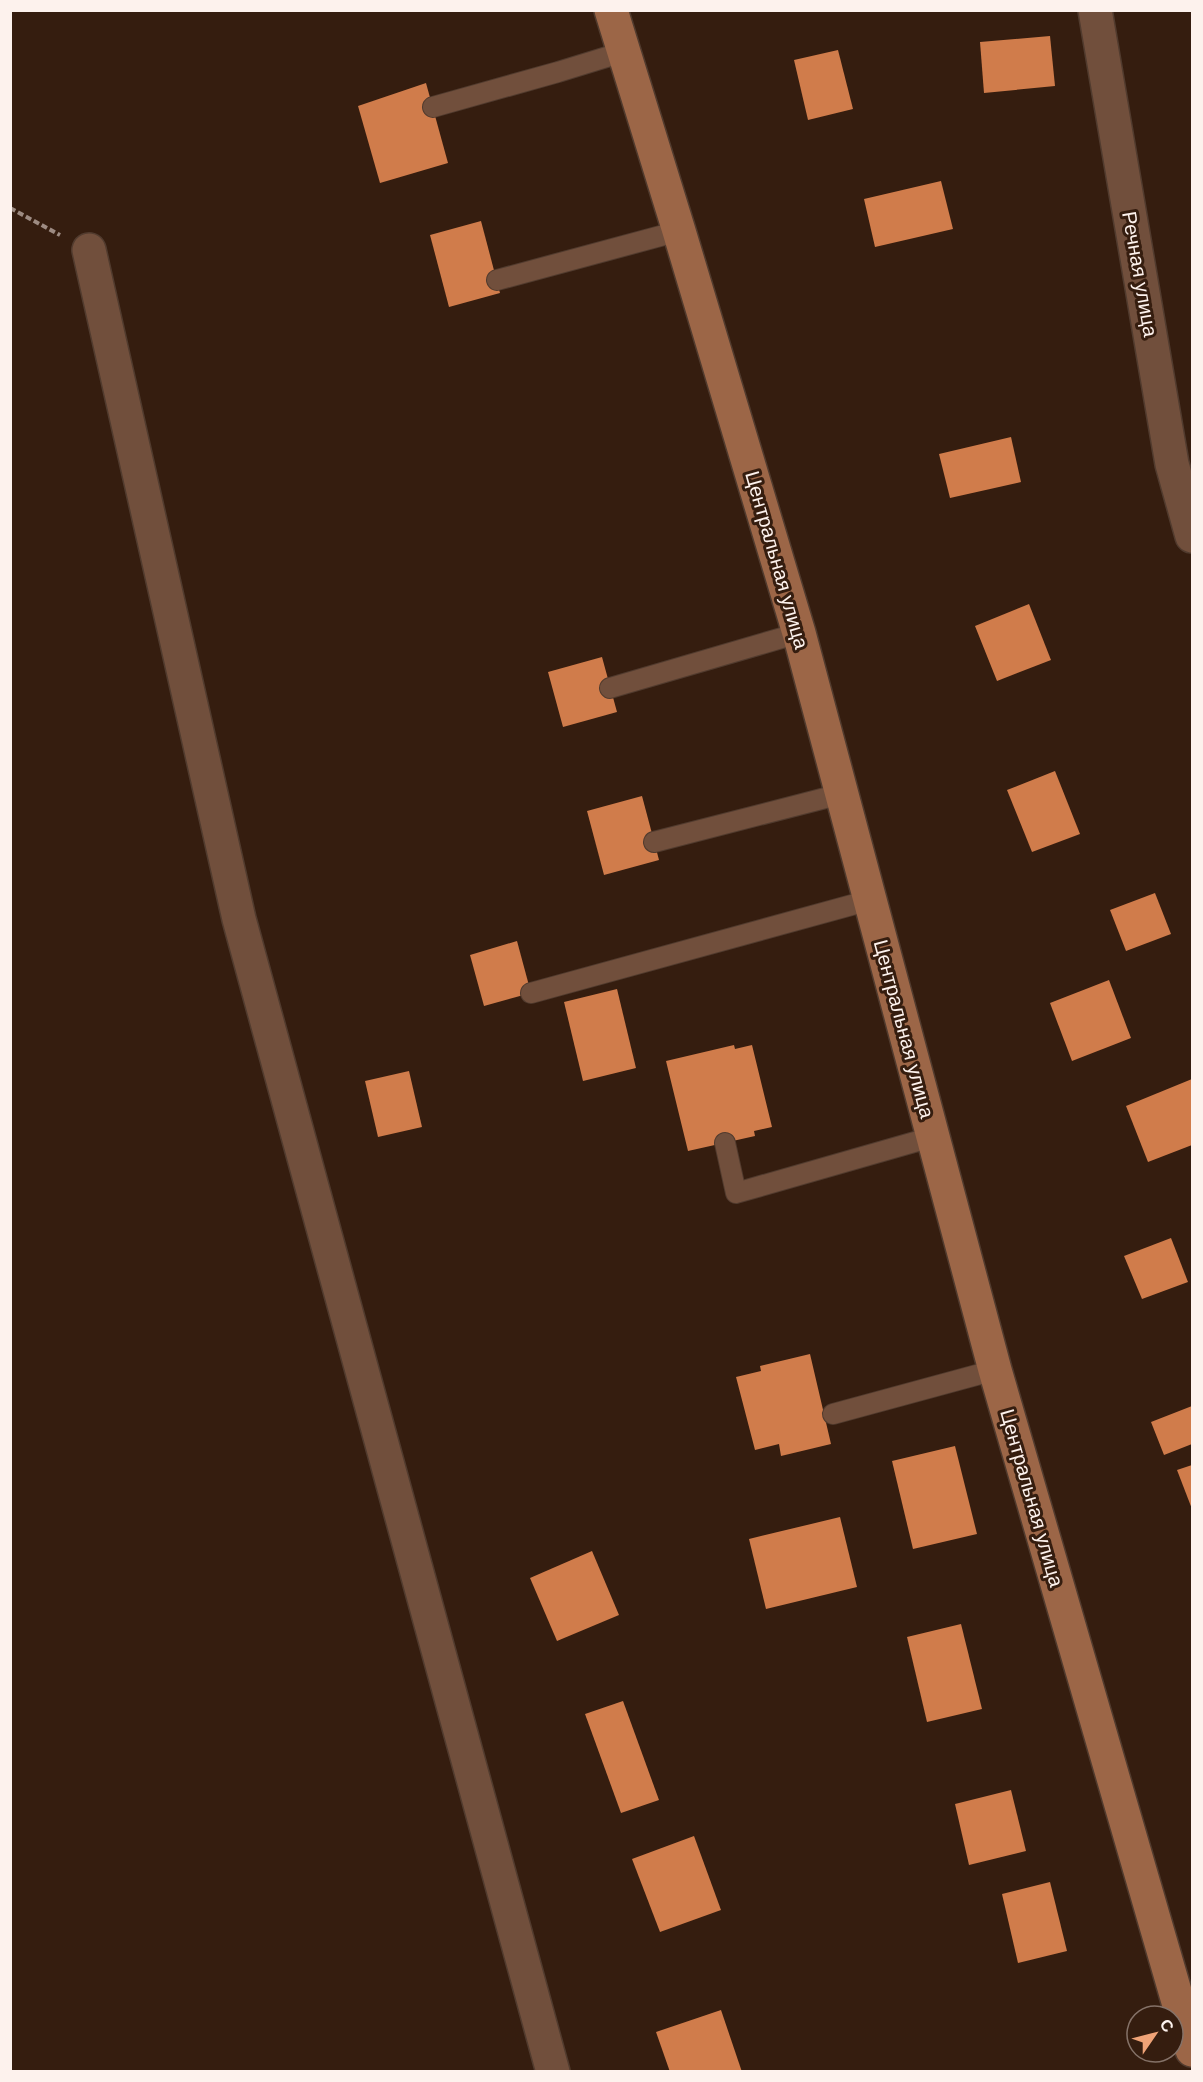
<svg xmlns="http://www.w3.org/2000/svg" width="1203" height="2082" font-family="'DM Sans',sans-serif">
	<rect width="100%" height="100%" fill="#351d0f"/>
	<g fill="#d07c4b">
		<polygon points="1050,36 1055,86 984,93 980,42"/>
		<polygon points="838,50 853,109 808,120 794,60"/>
		<polygon points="426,83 448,163 380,183 358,106"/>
		<polygon points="941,181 953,229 875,247 864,199"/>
		<polygon points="481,221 500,293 449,307 430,235"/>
		<polygon points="1011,437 1021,482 950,498 939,454"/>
		<polygon points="1029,604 1051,660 997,681 975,626"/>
		<polygon points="602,657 617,712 563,727 548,672"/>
		<polygon points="1055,771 1080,834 1032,852 1007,790"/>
		<polygon points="642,796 659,860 604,875 587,811"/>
		<polygon points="1155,893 1171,934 1126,951 1110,910"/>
		<polygon points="517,941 531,993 484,1006 470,955"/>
		<polygon points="1109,980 1131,1038 1072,1061 1050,1003"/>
		<polygon points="617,989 636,1068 583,1081 564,1002"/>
		<polygon points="734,1045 735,1049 752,1045 772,1127 754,1131 755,1136 688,1151 666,1061"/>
		<polygon points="409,1071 422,1127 378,1137 365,1081"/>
		<polygon points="1192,1079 1192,1145 1148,1162 1126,1106"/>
		<polygon points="1171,1238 1188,1282 1142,1299 1124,1256"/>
		<polygon points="810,1354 831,1444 781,1456 779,1444 755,1450 736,1377 761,1371 760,1366"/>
		<polygon points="1192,1406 1192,1444 1164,1455 1151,1422"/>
		<polygon points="955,1446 977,1534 913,1549 892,1461"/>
		<polygon points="1192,1465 1192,1509 1177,1470"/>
		<polygon points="840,1517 857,1587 766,1609 749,1539"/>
		<polygon points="592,1551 619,1615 557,1641 530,1578"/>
		<polygon points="961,1624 982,1709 927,1722 907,1637"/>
		<polygon points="623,1701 659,1800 621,1813 585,1714"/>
		<polygon points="1011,1790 1026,1851 969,1865 955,1804"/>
		<polygon points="694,1836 721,1910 660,1932 632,1859"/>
		<polygon points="1050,1882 1067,1951 1018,1963 1002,1894"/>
		<polygon points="721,2010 742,2072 670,2072 656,2032"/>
	</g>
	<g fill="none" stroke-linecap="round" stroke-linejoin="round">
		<g stroke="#513b2e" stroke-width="22">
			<g id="lane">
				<polyline points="433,107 558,72 623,52"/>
				<polyline points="497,280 679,231"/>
				<polyline points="610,688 799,633"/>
				<polyline points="654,842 841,794"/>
				<polyline points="531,993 870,900"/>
				<polyline points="725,1143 736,1193 932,1137"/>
				<polyline points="833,1414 995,1370"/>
			</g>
		</g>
		<g stroke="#513b2e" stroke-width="36">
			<g id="street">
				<polyline points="1095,10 1172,464 1192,536"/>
				<polyline points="89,250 239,919 553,2072"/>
			</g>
		</g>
		<g stroke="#513b2e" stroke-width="36">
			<polyline id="secondary" points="611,10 679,231 799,633 995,1370 1192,2050"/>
		</g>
		<polyline stroke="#9d8b82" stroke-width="4" stroke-dasharray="6 3" stroke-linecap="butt" points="10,208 60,235"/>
		<use href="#lane" stroke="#714f3c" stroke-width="20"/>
		<use href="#street" stroke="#714f3c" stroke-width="33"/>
		<use href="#secondary" stroke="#9c6647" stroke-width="33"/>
	</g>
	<g text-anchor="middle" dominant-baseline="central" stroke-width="6" stroke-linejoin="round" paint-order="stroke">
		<g font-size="20" fill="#fdf2ed" stroke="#351d0f">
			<text transform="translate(1140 274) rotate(80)">Речная улица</text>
			<text transform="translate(777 560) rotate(74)">Центральная улица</text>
			<text transform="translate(904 1029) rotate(75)">Центральная улица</text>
			<text transform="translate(1032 1498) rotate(74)">Центральная улица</text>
		</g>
	</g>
	<rect width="1203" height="2082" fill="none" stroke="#fdf2ed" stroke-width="24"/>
	<g transform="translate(1155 2034) rotate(55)"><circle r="28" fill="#351d0f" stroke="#857268" stroke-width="1.5"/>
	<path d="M0-4.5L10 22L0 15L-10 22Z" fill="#efa377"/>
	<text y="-9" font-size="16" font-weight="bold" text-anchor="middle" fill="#fdf2ed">С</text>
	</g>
</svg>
